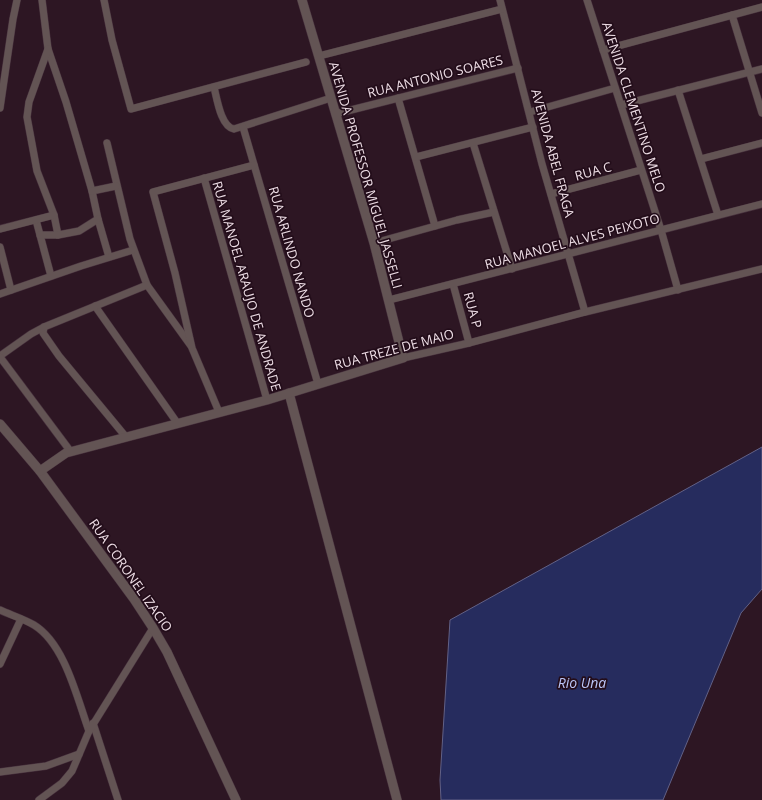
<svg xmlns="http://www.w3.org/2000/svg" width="762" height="800" font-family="'Open Sans',sans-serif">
	<rect width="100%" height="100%" fill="#2d1623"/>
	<polygon fill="#262c5e" stroke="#626186" points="762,447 762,589 741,613 663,800 441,800 440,780 450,620"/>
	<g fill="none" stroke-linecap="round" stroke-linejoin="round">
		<g stroke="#48323e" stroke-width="8">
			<g id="minor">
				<polyline points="42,0 48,49 66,102 92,191 98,219 109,257"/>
				<polyline points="104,0 112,40 131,109 306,62"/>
				<polyline points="500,0 542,164 585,312"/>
				<polyline points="587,0 661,230 678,290"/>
				<polyline points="732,15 762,113"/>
				<polyline points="48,49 29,102 27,117 37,171 54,215 58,235"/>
				<polyline points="603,50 762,7"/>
				<polyline points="319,56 502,9"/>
				<path d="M214 87C217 99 221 127 234 129L331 98"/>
				<polyline points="678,90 718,215"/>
				<polyline points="398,98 435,226"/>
				<polyline points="621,105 762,69"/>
				<polyline points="0,108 13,19 17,0"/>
				<polyline points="530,112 615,88"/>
				<polyline points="335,114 518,68"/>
				<polyline points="243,127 318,384"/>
				<polyline points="107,143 130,239 147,285 191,346"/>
				<polyline points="473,143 512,269"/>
				<polyline points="416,157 533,127"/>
				<polyline points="701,159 762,143"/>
				<polyline points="204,178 267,400"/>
				<polyline points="92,191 116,186"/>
				<polyline points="551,194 641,170"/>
				<polyline points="36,220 51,276"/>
				<polyline points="0,229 54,215"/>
				<polyline points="40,235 58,235 79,231 98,219"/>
				<polyline points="374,243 457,220 494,212"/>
				<polyline points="0,247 11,290"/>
				<polyline points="453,284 469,343"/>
				<polyline points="0,294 81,266 133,250"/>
				<polyline points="389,300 762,204"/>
				<polyline points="95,306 178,424"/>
				<polyline points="44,327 43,333 59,356 126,437"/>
				<polyline points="0,356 31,334 44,327 147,285"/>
				<polyline points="0,357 71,452"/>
				<polyline points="403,358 469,343 585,312 762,269"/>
				<polyline points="219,412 192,348 175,273 153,192 254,165"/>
				<path d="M0 610C11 615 24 619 34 625 65 644 77 698 89 731"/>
				<polyline points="0,664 21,619"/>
				<polyline points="93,723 118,800"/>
				<polyline points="0,772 46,766 79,754"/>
				<polyline points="39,800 62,783 72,771 89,731 153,628"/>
			</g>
		</g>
		<g stroke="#48323e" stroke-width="10">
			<g id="tertiary">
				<polyline points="289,393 397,800"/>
				<polyline points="0,424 40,471 134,599 153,628 167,652 236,800"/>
				<polyline points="40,471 66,453 267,400 403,358 374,243 302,0"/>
			</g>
		</g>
		<use href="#minor" stroke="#635454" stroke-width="7"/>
		<use href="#tertiary" stroke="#635454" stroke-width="9"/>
	</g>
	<g text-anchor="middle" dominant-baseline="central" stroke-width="3.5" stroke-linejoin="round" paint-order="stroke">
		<g font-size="13" fill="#eddde5" stroke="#230d1a">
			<text transform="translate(435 76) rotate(-14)">RUA ANTONIO SOARES</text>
			<text transform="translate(634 107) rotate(72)">AVENIDA CLEMENTINO MELO</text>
			<text transform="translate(553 153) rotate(75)">AVENIDA ABEL FRAGA</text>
			<text transform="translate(593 171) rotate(-15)">RUA C</text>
			<text transform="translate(366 175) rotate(74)">AVENIDA PROFESSOR MIGUEL JASSELLI</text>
			<text transform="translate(572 241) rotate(-15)">RUA MANOEL ALVES PEIXOTO</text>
			<text transform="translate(292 252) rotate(74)">RUA ARLINDO NANDO</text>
			<text transform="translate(247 286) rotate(74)">RUA MANOEL ARAUJO DE ANDRADE</text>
			<text transform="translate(473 310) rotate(75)">RUA P</text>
			<text transform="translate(394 349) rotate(-15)">RUA TREZE DE MAIO</text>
			<text transform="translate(131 575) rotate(55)">RUA CORONEL IZACIO</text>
		</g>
		<g font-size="14" font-style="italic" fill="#bac5f7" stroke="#230d1a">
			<text x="582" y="682">Rio Una</text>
		</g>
	</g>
</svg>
